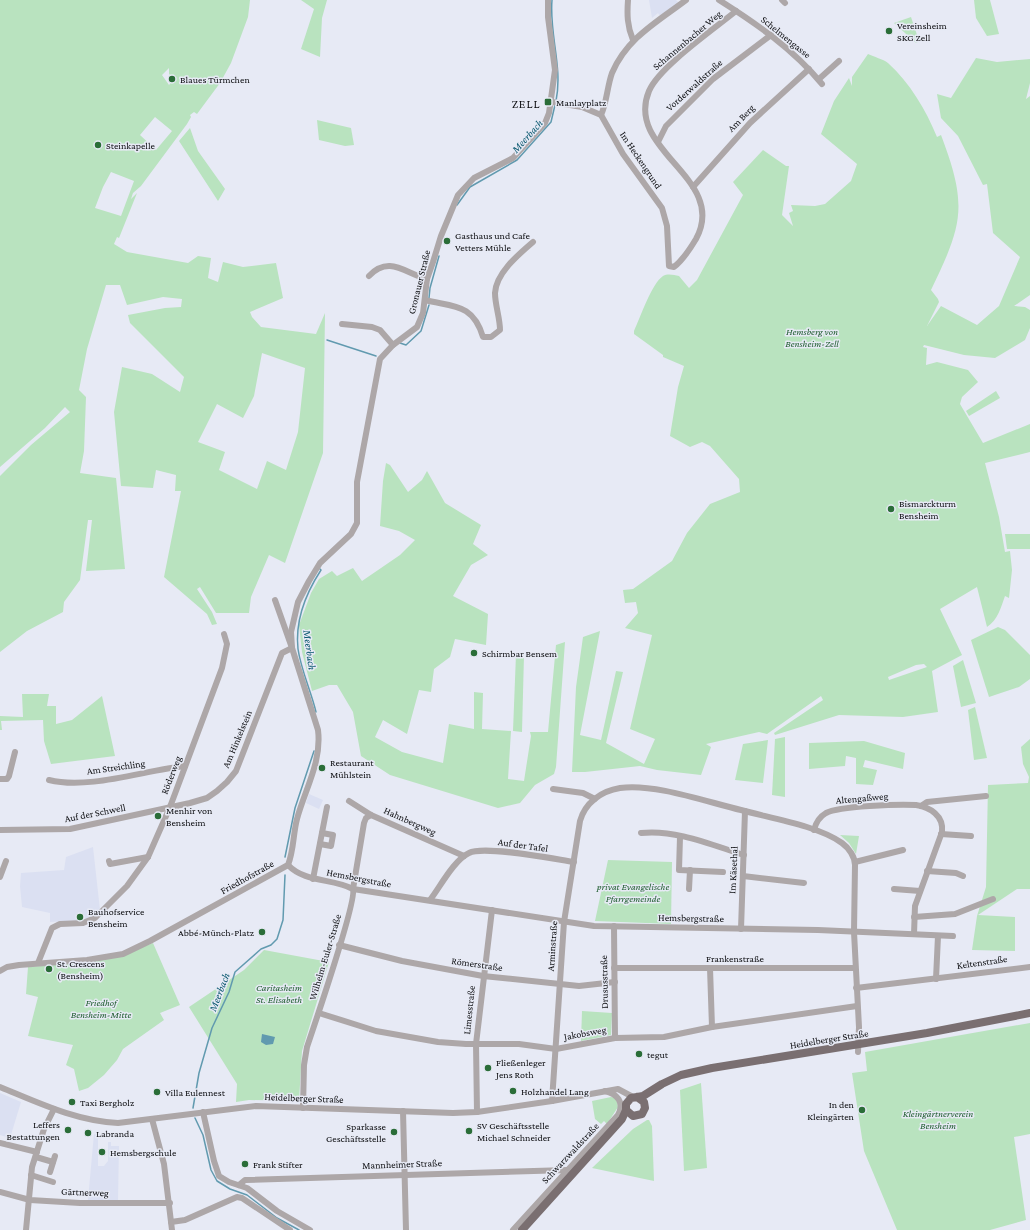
<svg xmlns="http://www.w3.org/2000/svg" width="1030" height="1230" font-family="'Crimson Pro',serif">
	<rect width="100%" height="100%" fill="#e7eaf5"/>
	<g fill="#dbe0f2">
		<polygon points="649,0 676,0 679,3 661,17 658,13 652,18"/>
		<polygon points="309,794 323,800 319,809 306,803"/>
		<polygon points="93,847 100,910 85,920 50,922 50,913 22,907 20,886 21,873 64,870 66,857"/>
		<polygon points="0,1093 21,1102 10,1138 0,1135"/>
		<polygon points="94,1134 98,1135 98,1166 104,1166 108,1161 108,1142 111,1142 111,1146 119,1146 118,1201 88,1200"/>
	</g>
	<g fill="#b9e3bf" fill-rule="evenodd">
		<path d="M0 0H250L248 17 231 63 220 83 197 114 194 112 190 115 191 117 187 124 141 186 133 193 131 199 137 193 119 238 117 237 114 244 127 252 188 263 198 256 211 258 208 278 218 282 223 262 243 267 276 263 283 298 250 312 252 317 261 327 316 334 325 313 323 453 285 563 269 555 251 597 249 613H216L200 587 197 589 212 612 217 624 212 625 207 614 164 577 181 491H175L176 475 156 470 153 488 121 486 114 412 122 367 152 374 180 392 184 377 130 323 128 315 165 308 181 307 182 299 163 297 127 305 120 285H106L87 349 79 390 86 397 84 451 80 473 116 478 125 569 86 571 92 520H88L80 580 64 602 63 612 27 631 0 652V476L31 445 70 412 65 407 45 428 0 467ZM169 68V74L174 79 169 85 162 75ZM155 117 172 131 156 150 140 135ZM111 172 134 181 121 216 95 208 103 187ZM262 353 305 368 298 432 286 470 267 461 257 489 219 470 225 452 198 442 217 404 243 418 254 396Z"/>
		<polygon points="301,0 327,0 322,18 320,57 301,49 314,9"/>
		<polygon points="974,0 990,0 999,34 987,36 976,18"/>
		<polygon points="911,17 919,41 916,43 894,23"/>
		<path d="M868 54C874 57 883 59 888 63 910 83 926 110 937 137L941 135C968 206 963 224 931 290L938 299 939 302 927 326 941 306 977 325 999 306 1020 257 993 233 987 184 983 185 958 136 941 118 937 94 951 98 976 58 997 62 1030 59V83L1026 99 1030 96V295L1014 306 1025 307 1030 310V328L1025 340 995 358 964 355 924 345 923 347 927 348 926 365 937 362 968 370 978 382 962 397 960 404 983 443 1030 424V452L985 463 999 517 1005 552 1010 551 1012 570 1009 598 1005 596C1001 607 998 620 987 627L977 587 940 609 962 655 932 671 938 712 903 717 839 715 775 735 774 733 823 700 821 696 767 734 759 732 706 744 711 747 701 775 657 770 640 766 585 772H572L576 687 583 637 600 631 580 735 601 740 616 671 623 672 606 743 644 764 655 739 630 729 652 635 625 628 638 613 636 602 625 603 623 590 633 589 672 561 687 533 710 504 740 492 739 479 710 446 702 442 690 447 670 436 678 387 684 366 663 357V355L634 334V331C640 318 652 283 663 276 668 273 674 275 679 276L689 288 697 280 743 195 733 182 763 150 786 166H789L782 215 793 226 789 213 793 211 791 205 815 206 825 204 851 181 857 164 821 134 834 101 849 78 852 86V77ZM924 664 927 667 889 680 888 677 916 665Z"/>
		<polygon points="317,120 351,128 354,145 345,146 319,140"/>
		<polygon points="190,128 198,151 225,189 218,201 179,141"/>
		<polygon points="996,391 1000,398 969,416 966,411"/>
		<polygon points="386,463 390,465 408,492 422,480 427,471 445,503 481,525 473,544 488,555 471,565 453,596 488,614 486,645 455,639 450,657 434,669 431,692 419,690 407,734 383,720 375,737 402,752 443,763 449,724 474,729 474,692 483,693 482,729 511,731 508,779 524,781 531,736 530,732 548,732 556,645 565,642 556,767 554,774 535,785 520,803 498,808 390,775 361,756 353,712 337,685 329,685 312,691 302,652 299,625 311,593 319,579 332,571 337,576 353,568 362,581 400,555 415,540 399,531 380,526 383,481"/>
		<polygon points="1005,534 1030,534 1030,549 1007,549"/>
		<polygon points="998,627 1005,630 1030,655 1030,679 1019,687 989,697 971,640"/>
		<polygon points="516,654 524,655 522,732 513,731"/>
		<polygon points="963,660 976,703 961,707 953,666"/>
		<polygon points="22,694 49,694 47,706 56,706 56,724 72,720 102,696 115,756 51,764 44,741 43,720 1,721 2,730 0,730 0,716 23,717"/>
		<polygon points="975,707 987,758 974,760 968,710"/>
		<polygon points="785,737 785,797 772,795 775,739"/>
		<polygon points="1030,739 1030,889 1017,889 978,915 1015,917 1015,951 972,950 977,916 986,887 988,785 1028,783 1029,777 1023,764 1021,747"/>
		<polygon points="768,740 763,783 735,780 743,744"/>
		<polygon points="864,741 905,753 903,769 865,760 863,767 877,770 873,785 856,784 856,758 846,756 845,766 809,769 809,743"/>
		<polygon points="840,835 859,836 856,854 849,843"/>
		<polygon points="608,860 672,862 671,924 595,921"/>
		<polygon points="153,943 180,1005 160,1013 164,1020 123,1049 117,1060 104,1075 88,1088 79,1091 74,1069 66,1065 73,1045 28,1036 38,997 26,994 28,967 83,963 114,958"/>
		<polygon points="264,950 329,962 302,1051 299,1101 249,1100 236,1102 237,1084 189,1007 244,970"/>
		<polygon points="582,1011 612,1013 611,1035 581,1041"/>
		<polygon points="1030,1023 1030,1134 1014,1137 1026,1220 990,1230 897,1230 864,1151 852,1073 867,1071 865,1052"/>
		<polygon points="701,1083 707,1168 684,1171 680,1090"/>
		<polygon points="611,1097 616,1098 618,1107 607,1124 604,1121 601,1124 595,1119 592,1101"/>
		<polygon points="647,1120 649,1120 652,1126 654,1181 592,1168 633,1129"/>
	</g>
	<polygon fill="#619aaf" points="262,1034 275,1037 273,1044 266,1045 261,1042"/>
	<g fill="none" stroke-linecap="round" stroke-linejoin="round">
		<g stroke="#619aaf" stroke-width="1.5">
			<path d="M552 0C549 34 563 67 556 101"/>
			<polyline points="457,205 470,187 517,160 551,122 555,105"/>
			<polyline points="429,298 430,288 439,256"/>
			<polyline points="327,340 376,356"/>
			<polyline points="400,343 406,345 421,331 429,305"/>
			<path d="M316 712C311 691 301 670 298 649 295 621 306 593 321 570L320 569"/>
			<polyline points="285,857 295,808 314,751"/>
			<polyline points="193,1108 199,1073 212,1028 229,992 235,972 261,949 271,945 277,939 283,920 285,875"/>
			<polyline points="195,1118 203,1135 211,1170 217,1181 230,1189 247,1195 277,1218 299,1230"/>
		</g>
		<g stroke="#ada7a8" stroke-width="6">
			<path d="M628 0C627 14 627 26 633 40"/>
			<path d="M719 0C757 24 793 49 822 84"/>
			<polyline points="782,0 785,3"/>
			<polyline points="819,79 839,61"/>
			<path d="M552 102 582 107 601 115 623 154 662 208 667 226 669 266 674 267C683 260 690 249 696 239 729 178 624 151 649 91 659 67 714 29 736 11"/>
			<path d="M601 115C607 102 607 87 612 73 627 38 657 22 686 0"/>
			<polyline points="658,142 666,126 713,79 771,35"/>
			<polyline points="693,187 750,123 809,69"/>
			<path d="M369 276C389 255 405 273 427 279"/>
			<path d="M425 300C453 307 473 303 483 337H491L500 330C500 318 495 305 495 293 496 273 519 254 533 242"/>
			<polyline points="342,324 372,327 380,330 393,345"/>
			<polyline points="292,648 291,632 298,602 309,581 320,563 351,534 357,523 357,482 380,359 393,345 417,327 423,313 427,279 433,262 441,236 458,195 474,178 513,158 545,123 549,113 555,70 548,17 548,0"/>
			<polyline points="0,779 7,779 9,776 15,752"/>
			<path d="M49 780C89 790 145 770 185 766"/>
			<polyline points="553,789 583,793 595,799"/>
			<polyline points="349,801 371,815 464,856"/>
			<polyline points="921,806 927,802 986,796"/>
			<polyline points="0,830 70,829 190,803 207,798 217,791 227,782 236,771 282,653 292,648"/>
			<path d="M814 830C816 822 819 817 826 813 839 806 899 804 916 805 930 807 944 816 942 832L915 906 914 934"/>
			<path d="M641 833C675 829 712 845 744 855"/>
			<polyline points="941,834 971,836"/>
			<polyline points="680,837 679,870 723,872"/>
			<polyline points="320,844 331,846 333,835 322,833"/>
			<polyline points="109,861 110,864 148,857"/>
			<polyline points="855,862 903,850"/>
			<path d="M288 865C305 883 333 878 353 889L594 926 818 930 953 936"/>
			<polyline points="927,871 956,873 963,876"/>
			<polyline points="743,876 804,883"/>
			<polyline points="0,877 6,861"/>
			<polyline points="313,879 327,807"/>
			<polyline points="689,889 690,870"/>
			<polyline points="894,889 920,891"/>
			<path d="M430 900C440 887 454 860 469 853 484 845 554 859 574 862"/>
			<polyline points="914,917 955,914 993,899"/>
			<polyline points="614,926 615,1038"/>
			<polyline points="741,929 745,811"/>
			<polyline points="339,945 402,961 483,976 579,986 615,982"/>
			<polyline points="38,963 52,928 60,924 83,923 95,918 127,886 148,857 170,807 222,668 227,644 224,634"/>
			<polyline points="614,968 855,968"/>
			<polyline points="710,968 712,1027"/>
			<path d="M0 971 7 967 19 965 87 960 123 954 150 941 288 865C294 850 293 834 297 819 305 789 322 762 318 730L292 648 275 600"/>
			<polyline points="936,979 938,936"/>
			<polyline points="856,988 1030,967"/>
			<polyline points="319,1013 376,1031 438,1042 466,1044 519,1044 556,1049 615,1038 664,1037 712,1027 857,1006"/>
			<path d="M0 1087C39 1103 76 1121 118 1123L256 1106 453 1113 477 1112 552 1101 618 1089 633 1097"/>
			<path d="M552 1101 564 922 580 821C585 803 601 791 620 788 654 783 707 802 741 810 770 818 819 826 842 843 849 848 855 857 855 865L854 932 859 1027 858 1052"/>
			<path d="M303 1108 304 1065 307 1047C314 1026 357 901 353 889L364 823 366 818 371 815"/>
			<polyline points="403,1111 406,1230"/>
			<polyline points="203,1112 214,1161 219,1176 229,1182 247,1188 277,1211 310,1230"/>
			<polyline points="477,1112 476,1044 492,910"/>
			<polyline points="152,1119 164,1164 172,1230"/>
			<polyline points="0,1143 37,1152"/>
			<polyline points="36,1157 53,1162"/>
			<polyline points="50,1172 55,1156"/>
			<polyline points="31,1175 53,1182"/>
			<polyline points="239,1185 245,1180 568,1170"/>
			<polyline points="0,1192 30,1200 80,1203 170,1203"/>
			<polyline points="171,1222 185,1220 237,1197 242,1198 290,1230"/>
			<polyline points="26,1230 32,1167 44,1129 54,1109"/>
			<path d="M513 1230 618 1115C625 1102 617 1094 605 1091"/>
		</g>
		<g stroke="#7a6f71" stroke-width="8">
			<polyline points="637,1097 644,1102 645,1108 642,1114 633,1116 626,1110 626,1104 631,1098 643,1096 662,1084 681,1075 712,1068 927,1033 1030,1013"/>
			<polyline points="522,1230 622,1119 626,1110"/>
		</g>
	</g>
	<g fill="#2a6d38" stroke="#e7eaf5" stroke-width="1.5">
		<circle cx="889" cy="31" r="4"/>
		<circle cx="172" cy="79" r="4"/>
		<rect x="544" y="98" width="8" height="8" rx="2"/>
		<circle cx="98" cy="145" r="4"/>
		<circle cx="447" cy="241" r="4"/>
		<circle cx="891" cy="509" r="4"/>
		<circle cx="474" cy="653" r="4"/>
		<circle cx="322" cy="768" r="4"/>
		<circle cx="158" cy="816" r="4"/>
		<circle cx="80" cy="917" r="4"/>
		<circle cx="262" cy="932" r="4"/>
		<circle cx="49" cy="969" r="4"/>
		<circle cx="639" cy="1054" r="4"/>
		<circle cx="488" cy="1068" r="4"/>
		<circle cx="513" cy="1091" r="4"/>
		<circle cx="157" cy="1092" r="4"/>
		<circle cx="72" cy="1102" r="4"/>
		<circle cx="862" cy="1110" r="4"/>
		<circle cx="68" cy="1130" r="4"/>
		<circle cx="469" cy="1131" r="4"/>
		<circle cx="394" cy="1132" r="4"/>
		<circle cx="88" cy="1133" r="4"/>
		<circle cx="102" cy="1152" r="4"/>
		<circle cx="245" cy="1164" r="4"/>
	</g>
	<g text-anchor="middle" dominant-baseline="central" stroke-width="3" stroke-linejoin="round" paint-order="stroke">
		<g font-size="10" fill="#0c0d10" stroke="#e7eaf5" text-anchor="start">
			<text x="897" y="25">Vereinsheim<tspan x="897" dy="12">SKG Zell</tspan></text>
			<text x="180" y="79">Blaues Türmchen</text>
			<text x="556" y="102">Manlayplatz</text>
			<text x="106" y="145">Steinkapelle</text>
			<text x="455" y="235">Gasthaus und Cafe<tspan x="455" dy="12">Vetters Mühle</tspan></text>
			<text x="899" y="503">Bismarckturm<tspan x="899" dy="12">Bensheim</tspan></text>
			<text x="482" y="653">Schirmbar Bensem</text>
			<text x="330" y="762">Restaurant<tspan x="330" dy="12">Mühlstein</tspan></text>
			<text x="166" y="810">Menhir von<tspan x="166" dy="12">Bensheim</tspan></text>
			<text x="88" y="911">Bauhofservice<tspan x="88" dy="12">Bensheim</tspan></text>
			<text x="254" y="932" text-anchor="end">Abbé-Münch-Platz</text>
			<text x="57" y="963">St. Crescens<tspan x="57" dy="12">(Bensheim)</tspan></text>
			<text x="647" y="1054">tegut</text>
			<text x="496" y="1062">Fließenleger<tspan x="496" dy="12">Jens Roth</tspan></text>
			<text x="521" y="1091">Holzhandel Lang</text>
			<text x="165" y="1092">Villa Eulennest</text>
			<text x="80" y="1102">Taxi Bergholz</text>
			<text x="854" y="1104" text-anchor="end">In den<tspan x="854" dy="12">Kleingärten</tspan></text>
			<text x="60" y="1124" text-anchor="end">Leffers<tspan x="60" dy="12">Bestattungen</tspan></text>
			<text x="477" y="1125">SV Geschäftsstelle<tspan x="477" dy="12">Michael Schneider</tspan></text>
			<text x="386" y="1126" text-anchor="end">Sparkasse<tspan x="386" dy="12">Geschäftsstelle</tspan></text>
			<text x="96" y="1133">Labranda</text>
			<text x="110" y="1152">Hemsbergschule</text>
			<text x="253" y="1164">Frank Stifter</text>
		</g>
		<g font-size="10" fill="#0c0d10" stroke="#e7eaf5">
			<text transform="translate(786 37) rotate(39)">Schelmengasse</text>
			<text transform="translate(687 40) rotate(-40)">Schannenbacher Weg</text>
			<text transform="translate(694 85) rotate(-42)">Vorderwaldstraße</text>
			<text transform="translate(741 118) rotate(-46)">Am Berg</text>
			<text transform="translate(641 160) rotate(56)">Im Heckengrund</text>
			<text transform="translate(419 282) rotate(-76)">Gronauer Straße</text>
			<text transform="translate(237 739) rotate(-67)">Am Hinkelstein</text>
			<text transform="translate(116 767) rotate(-8)">Am Streichling</text>
			<text transform="translate(171 775) rotate(-69)">Röderweg</text>
			<text transform="translate(862 798) rotate(-5)">Altengaßweg</text>
			<text transform="translate(95 813) rotate(-11)">Auf der Schwell</text>
			<text transform="translate(410 821) rotate(24)">Hahnbergweg</text>
			<text transform="translate(523 845) rotate(8)">Auf der Tafel</text>
			<text transform="translate(733 870) rotate(-87)">Im Käsethal</text>
			<text transform="translate(247 877) rotate(-29)">Friedhofstraße</text>
			<text transform="translate(359 878) rotate(11)">Hemsbergstraße</text>
			<text transform="translate(691 918) rotate(1)">Hemsbergstraße</text>
			<text transform="translate(552 946) rotate(-86)">Arminstraße</text>
			<text transform="translate(325 957) rotate(-73)">Wilhelm-Euler-Straße</text>
			<text x="735" y="958">Frankenstraße</text>
			<text transform="translate(982 962) rotate(-8)">Keltenstraße</text>
			<text transform="translate(477 964) rotate(8)">Römerstraße</text>
			<text transform="translate(604 982) rotate(-91)">Drususstraße</text>
			<text transform="translate(469 1010) rotate(-84)">Limesstraße</text>
			<text transform="translate(585 1033) rotate(-10)">Jakobsweg</text>
			<text transform="translate(829 1039) rotate(-9)">Heidelberger Straße</text>
			<text transform="translate(304 1098) rotate(2)">Heidelberger Straße</text>
			<text transform="translate(570 1153) rotate(-47)">Schwarzwaldstraße</text>
			<text transform="translate(402 1164) rotate(-2)">Mannheimer Straße</text>
			<text transform="translate(85 1192) rotate(2)">Gärtnerweg</text>
		</g>
		<g font-size="10" font-style="italic" fill="#1e5c2e" stroke="#e7eaf5">
			<text x="812" y="331">Hemsberg von<tspan x="812" dy="12">Bensheim-Zell</tspan></text>
			<text x="633" y="886">privat Evangelische<tspan x="633" dy="12">Pfarrgemeinde</tspan></text>
			<text x="279" y="987">Caritasheim<tspan x="279" dy="12">St. Elisabeth</tspan></text>
			<text x="101" y="1002">Friedhof<tspan x="101" dy="12">Bensheim-Mitte</tspan></text>
			<text x="938" y="1113">Kleingärtnerverein<tspan x="938" dy="12">Bensheim</tspan></text>
		</g>
		<g font-size="11" font-style="italic" fill="#0b5970" stroke="#e7eaf5">
			<text transform="translate(527 136) rotate(-48)">Meerbach</text>
			<text transform="translate(310 650) rotate(82)">Meerbach</text>
			<text transform="translate(219 992) rotate(-69)">Meerbach</text>
		</g>
		<g font-size="12" letter-spacing="1" fill="#0c0d10" stroke="#e7eaf5">
			<text x="526" y="104">ZELL</text>
		</g>
	</g>
</svg>
